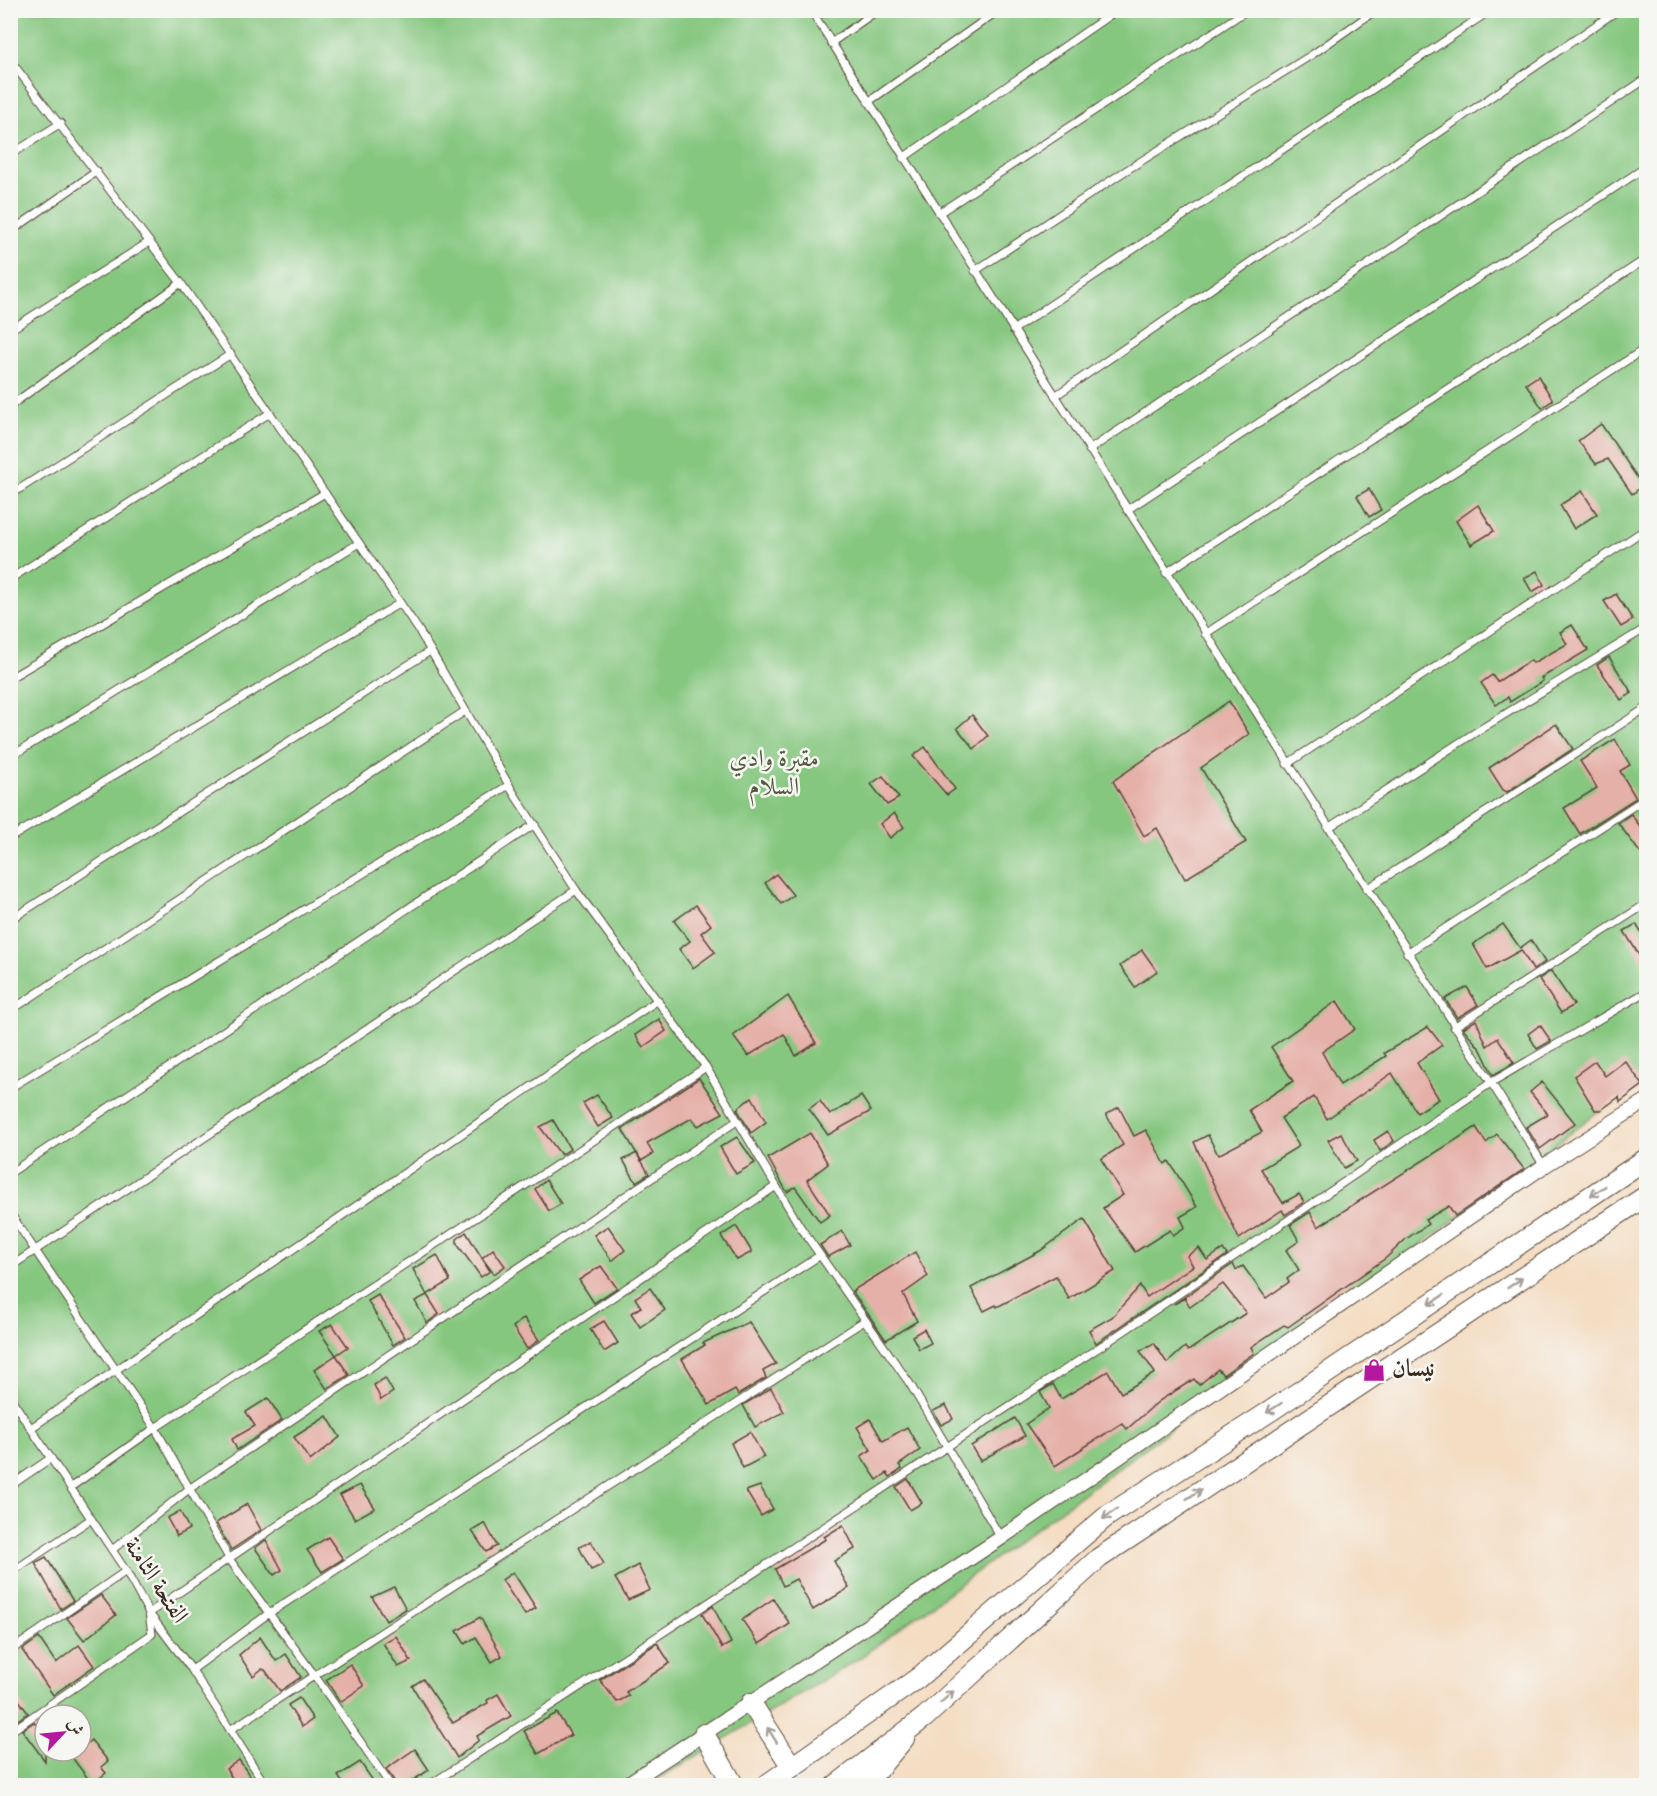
<svg xmlns="http://www.w3.org/2000/svg" width="1657" height="1796" font-family="'Sorts Mill Goudy',Amiri,serif">
	<rect width="100%" height="100%" fill="#f6f6f2"/>
	<filter id="ink" filterUnits="userSpaceOnUse"><feTurbulence type="fractalNoise" baseFrequency=".0167" numOctaves="2"/><feDisplacementMap in="SourceGraphic" scale="12" xChannelSelector="R" yChannelSelector="G"/><feConvolveMatrix kernelMatrix="1 2 1 2 8 2 1 2 1" color-interpolation-filters="sRGB"/></filter>
	<filter id="wash" filterUnits="userSpaceOnUse"><feTurbulence type="fractalNoise" baseFrequency=".008" numOctaves="4" result="noise"/><feDisplacementMap in="SourceGraphic" scale="24" xChannelSelector="R" yChannelSelector="G"/><feGaussianBlur stdDeviation="1.35" result="paint"/><feColorMatrix in="noise" values="0 0 0 0 0 0 0 0 0 0 0 0 0 0 0 0 0 1.4 0 .05"/><feComposite in="paint" operator="in"/></filter>
	<g filter="url(#wash)">
		<rect width="100%" height="100%" fill="#f4ddc3"/>
		<path fill="#86c780" stroke="#60784f" stroke-width="1.5" fill-rule="evenodd" d="M11 11H1646V1075L1479 1202 858 1659 648 1785 11 1786ZM45 1715H81V1751H45Z"/>
		<g id="blocks">
			<g fill="#e5b0a8">
				<polygon points="1538,376 1553,400 1542,408 1526,384"/>
				<polygon points="1601,424 1643,486 1632,494 1608,459 1596,464 1578,441"/>
				<polygon points="1369,489 1381,510 1369,517 1357,496"/>
				<polygon points="1582,491 1597,514 1574,529 1560,505"/>
				<polygon points="1478,505 1494,531 1471,545 1456,521"/>
				<polygon points="1537,571 1544,585 1532,592 1524,578"/>
				<polygon points="1616,594 1633,620 1621,627 1604,601"/>
				<polygon points="1572,625 1588,650 1541,678 1543,681 1510,702 1508,697 1496,705 1481,683 1492,675 1497,682 1531,660 1533,663 1567,644 1560,632"/>
				<polygon points="1609,657 1632,693 1621,700 1597,665"/>
				<polygon points="1229,701 1249,734 1201,768 1246,842 1185,879 1157,828 1144,836 1113,781"/>
				<polygon points="972,715 988,736 974,749 957,728"/>
				<polygon points="1556,724 1573,749 1507,792 1503,790 1489,768"/>
				<polygon points="1615,739 1630,765 1620,771 1636,798 1580,834 1564,808 1597,788 1580,761"/>
				<polygon points="925,747 955,789 947,795 913,756"/>
				<polygon points="883,776 899,798 887,805 871,784"/>
				<polygon points="894,813 904,827 890,838 880,824"/>
				<polygon points="1631,814 1647,836 1647,862 1618,823"/>
				<polygon points="776,874 793,895 781,904 765,883"/>
				<polygon points="696,905 711,925 701,933 715,952 693,968 679,949 690,941 674,921"/>
				<polygon points="1503,924 1520,948 1531,940 1545,962 1533,970 1521,950 1487,969 1473,944"/>
				<polygon points="1636,924 1647,942 1647,968 1624,931"/>
				<polygon points="1142,950 1157,971 1135,987 1120,966"/>
				<polygon points="1551,971 1574,1005 1561,1013 1539,979"/>
				<polygon points="1467,987 1478,1005 1457,1018 1445,999"/>
				<polygon points="788,996 816,1043 796,1056 784,1034 748,1056 733,1036"/>
				<polygon points="1337,1001 1355,1029 1322,1052 1340,1085 1386,1056 1384,1053 1428,1027 1442,1045 1417,1063 1439,1099 1417,1113 1392,1073 1327,1119 1314,1097 1281,1118 1299,1146 1261,1169 1283,1203 1299,1194 1304,1202 1285,1215 1282,1210 1239,1239 1194,1142 1208,1135 1218,1155 1262,1132 1249,1110 1293,1081 1271,1047"/>
				<polygon points="659,1019 666,1031 643,1047 635,1035"/>
				<polygon points="1476,1020 1487,1046 1498,1038 1514,1063 1493,1075 1481,1050 1463,1028"/>
				<polygon points="1540,1025 1551,1041 1537,1049 1528,1034"/>
				<polygon points="1595,1061 1605,1076 1625,1061 1643,1085 1620,1102 1619,1097 1601,1110 1595,1110 1574,1076"/>
				<polygon points="699,1078 723,1113 698,1126 692,1118 647,1143 653,1154 641,1161 622,1129"/>
				<polygon points="1542,1082 1575,1123 1540,1149 1526,1127 1548,1114 1530,1092"/>
				<polygon points="597,1095 613,1118 598,1127 583,1103"/>
				<polygon points="861,1096 871,1111 828,1135 809,1109 820,1101 830,1115"/>
				<polygon points="752,1097 766,1122 751,1133 737,1109"/>
				<polygon points="1119,1107 1134,1136 1146,1130 1165,1164 1169,1161 1197,1207 1180,1217 1185,1227 1173,1235 1170,1230 1135,1252 1103,1208 1123,1195 1101,1159 1123,1145 1106,1114"/>
				<polygon points="553,1120 570,1149 561,1155 540,1127"/>
				<polygon points="1476,1127 1486,1143 1497,1134 1524,1169 1455,1216 1449,1206 1425,1220 1428,1224 1406,1239 1386,1258 1288,1327 1284,1325 1251,1347 1254,1353 1223,1375 1218,1369 1199,1385 1194,1379 1159,1401 1127,1429 1122,1423 1055,1466 1026,1424 1049,1408 1040,1392 1053,1384 1061,1399 1108,1371 1121,1393 1155,1373 1140,1351 1154,1343 1167,1363 1185,1347 1188,1351 1246,1313 1223,1284 1190,1307 1185,1298 1174,1304 1233,1264 1236,1270 1243,1266 1266,1298 1289,1282 1287,1279 1299,1270 1286,1250 1299,1241 1290,1225 1310,1212 1318,1227"/>
				<polygon points="1388,1131 1394,1141 1380,1151 1374,1140"/>
				<polygon points="810,1133 828,1164 807,1180 830,1215 820,1222 795,1187 787,1192 768,1158"/>
				<polygon points="1341,1133 1357,1161 1344,1168 1328,1140"/>
				<polygon points="737,1137 755,1163 736,1174 720,1147"/>
				<polygon points="637,1153 649,1174 636,1182 623,1160"/>
				<polygon points="546,1180 561,1204 549,1211 535,1189"/>
				<polygon points="1084,1219 1115,1271 1069,1299 1056,1276 997,1307 996,1305 984,1311 971,1288 1040,1251"/>
				<polygon points="608,1226 625,1250 612,1261 594,1235"/>
				<polygon points="736,1226 752,1252 737,1260 721,1236"/>
				<polygon points="842,1231 850,1245 828,1257 820,1245"/>
				<polygon points="466,1232 490,1271 481,1277 457,1244 457,1239"/>
				<polygon points="1199,1248 1207,1260 1223,1249 1227,1255 1096,1343 1089,1330 1112,1317 1140,1286 1147,1297 1193,1266 1187,1256"/>
				<polygon points="493,1249 505,1266 494,1274 482,1258"/>
				<polygon points="915,1252 928,1276 903,1294 917,1321 886,1340 852,1291"/>
				<polygon points="437,1255 450,1281 427,1295 413,1269"/>
				<polygon points="601,1266 617,1288 594,1303 579,1280"/>
				<polygon points="650,1288 665,1310 640,1327 631,1313 641,1307 635,1298"/>
				<polygon points="378,1295 405,1337 393,1345 368,1301"/>
				<polygon points="427,1295 439,1314 427,1323 415,1301"/>
				<polygon points="524,1318 539,1340 527,1349 513,1327"/>
				<polygon points="604,1321 618,1343 604,1352 590,1329"/>
				<polygon points="749,1322 776,1364 763,1371 766,1378 738,1395 735,1390 709,1405 682,1359 705,1345 703,1343"/>
				<polygon points="332,1324 348,1347 336,1355 319,1331"/>
				<polygon points="924,1329 931,1343 919,1349 912,1336"/>
				<polygon points="336,1355 349,1375 327,1389 314,1370"/>
				<polygon points="385,1378 393,1392 381,1400 374,1385"/>
				<polygon points="771,1388 784,1412 755,1427 743,1405"/>
				<polygon points="268,1398 282,1420 237,1450 232,1439 255,1426 246,1412"/>
				<polygon points="946,1405 953,1419 941,1425 933,1411"/>
				<polygon points="327,1416 340,1437 310,1461 294,1437"/>
				<polygon points="1015,1418 1025,1436 980,1461 971,1446"/>
				<polygon points="870,1419 883,1441 907,1427 920,1450 899,1465 902,1469 890,1477 887,1473 877,1480 861,1456 871,1450 857,1427"/>
				<polygon points="750,1432 764,1457 743,1468 731,1443"/>
				<polygon points="908,1479 922,1503 910,1510 896,1487"/>
				<polygon points="360,1485 375,1508 355,1519 340,1495"/>
				<polygon points="760,1486 773,1509 761,1516 746,1491"/>
				<polygon points="247,1504 261,1530 231,1550 216,1523"/>
				<polygon points="180,1511 189,1529 177,1536 167,1518"/>
				<polygon points="485,1523 497,1546 486,1552 472,1531"/>
				<polygon points="843,1525 855,1549 834,1561 849,1588 813,1610 796,1579 783,1586 775,1569 826,1539 824,1537"/>
				<polygon points="328,1537 343,1559 322,1572 307,1550"/>
				<polygon points="266,1540 282,1570 274,1575 255,1548"/>
				<polygon points="591,1541 604,1564 591,1570 579,1547"/>
				<polygon points="46,1557 73,1601 61,1609 35,1563"/>
				<polygon points="638,1565 650,1590 628,1600 615,1578"/>
				<polygon points="513,1572 536,1608 525,1615 502,1580"/>
				<polygon points="394,1587 406,1609 386,1621 372,1597"/>
				<polygon points="101,1595 116,1615 84,1640 67,1618"/>
				<polygon points="773,1599 790,1624 759,1644 742,1620"/>
				<polygon points="713,1606 731,1643 722,1648 702,1614"/>
				<polygon points="480,1617 502,1656 492,1662 476,1637 465,1644 457,1631"/>
				<polygon points="396,1636 411,1661 398,1667 383,1643"/>
				<polygon points="260,1637 276,1661 286,1654 301,1677 280,1691 265,1670 262,1669 253,1676 239,1655"/>
				<polygon points="39,1638 56,1663 79,1645 94,1666 53,1695 22,1650"/>
				<polygon points="657,1643 670,1663 626,1692 629,1696 617,1702 600,1680"/>
				<polygon points="350,1664 364,1686 340,1702 326,1680"/>
				<polygon points="423,1679 453,1723 488,1703 487,1700 498,1694 511,1716 477,1736 479,1740 457,1758 412,1686"/>
				<polygon points="10,1688 28,1713 16,1721 10,1713"/>
				<polygon points="299,1698 313,1719 302,1727 288,1705"/>
				<polygon points="557,1713 571,1735 538,1754 524,1731"/>
				<polygon points="34,1722 45,1734 45,1761 22,1730"/>
				<polygon points="91,1740 108,1761 101,1767 106,1773 92,1784 71,1756 81,1751 81,1748"/>
				<polygon points="415,1749 429,1770 406,1785 397,1785 386,1769"/>
				<polygon points="239,1760 256,1785 237,1785 226,1769"/>
				<polygon points="360,1762 376,1785 344,1785 338,1776"/>
			</g>
		</g>
	</g>
	<g filter="url(#ink)">
		<use href="#blocks" fill-opacity="0" stroke="#574537" stroke-width="1.5"/>
		<g fill="none" stroke-linecap="round" stroke-linejoin="round">
			<g stroke="#574537" stroke-width="9">
				<g id="service">
					<polyline points="811,10 1544,1166"/>
					<polyline points="831,43 878,10"/>
					<polyline points="10,60 181,283 418,629 513,792 576,890 706,1067 799,1225 910,1384 1001,1538"/>
					<polyline points="868,102 999,10"/>
					<polyline points="10,155 61,123"/>
					<polyline points="903,158 1117,10"/>
					<polyline points="939,213 1247,10"/>
					<polyline points="10,232 97,171"/>
					<polyline points="975,271 1122,173 1313,54 1376,10"/>
					<polyline points="10,330 149,242"/>
					<polyline points="1013,330 1491,10"/>
					<polyline points="1055,396 1618,10"/>
					<polyline points="10,406 181,283"/>
					<polyline points="1089,450 1646,79"/>
					<polyline points="10,495 231,354"/>
					<polyline points="1127,510 1646,167"/>
					<polyline points="1166,573 1646,259"/>
					<polyline points="10,579 270,413"/>
					<polyline points="1205,634 1646,348"/>
					<polyline points="10,678 325,493"/>
					<polyline points="10,757 359,543"/>
					<polyline points="1287,764 1646,529"/>
					<polyline points="1328,828 1476,732 1646,628"/>
					<polyline points="10,838 400,603"/>
					<polyline points="1367,889 1646,708"/>
					<polyline points="10,920 430,651"/>
					<polyline points="1407,953 1646,798"/>
					<polyline points="10,1011 465,711"/>
					<polyline points="1454,1027 1646,904"/>
					<polyline points="10,1088 509,785"/>
					<polyline points="10,1173 535,824"/>
					<polyline points="10,1213 155,1428 230,1560 315,1676 391,1786"/>
					<polyline points="10,1267 576,890"/>
					<polyline points="10,1397 126,1571 149,1613 192,1670 266,1786"/>
					<polyline points="31,1428 658,1000"/>
					<polyline points="10,1486 51,1458"/>
					<polyline points="71,1487 155,1428 706,1067"/>
					<polyline points="112,1550 189,1489 737,1121"/>
					<polyline points="10,1573 91,1519"/>
					<polyline points="10,1651 126,1571"/>
					<polyline points="192,1670 268,1614 819,1256"/>
					<polyline points="230,1730 864,1321 868,1326"/>
					<polyline points="10,1732 152,1634 149,1613 776,1186"/>
					<polyline points="428,1786 1115,1337 1492,1082 1646,992"/>
				</g>
			</g>
			<g stroke="#574537" stroke-width="16">
				<polyline id="minor" points="624,1786 1001,1538 1544,1166 1646,1101"/>
			</g>
			<g stroke="#574537" stroke-width="20">
				<polyline id="tertiary" points="865,1786 905,1739"/>
			</g>
			<g stroke="#574537" stroke-width="22">
				<g id="secondary">
					<polyline points="751,1703 792,1767"/>
					<polyline points="704,1734 734,1786"/>
					<polyline points="765,1786 918,1678 1107,1516 1272,1410 1646,1159"/>
					<polyline points="835,1786 925,1717 1099,1558 1646,1196"/>
				</g>
			</g>
			<use href="#service" stroke="#fff" stroke-width="7"/>
			<use href="#minor" stroke="#fff" stroke-width="14"/>
			<use href="#tertiary" stroke="#fff" stroke-width="18"/>
			<use href="#secondary" stroke="#fff" stroke-width="20"/>
		</g>
		<defs><path id="oneway-shaft" d="M-6 0H5M1.5-3L5.5 0L1.5 3" fill="none" stroke-width="1.6" stroke-linecap="round" stroke-linejoin="round" transform="scale(1.5)"/></defs>
		<g stroke="#a79f9a">
			<use href="#oneway-shaft" transform="translate(1598 1191) rotate(146)"/>
			<use href="#oneway-shaft" transform="translate(1515 1283) rotate(-34)"/>
			<use href="#oneway-shaft" transform="translate(1436 1300) rotate(146)"/>
			<use href="#oneway-shaft" transform="translate(1274 1408) rotate(147)"/>
			<use href="#oneway-shaft" transform="translate(1194 1494) rotate(-33)"/>
			<use href="#oneway-shaft" transform="translate(1110 1514) rotate(145)"/>
			<use href="#oneway-shaft" transform="translate(947 1697) rotate(-42)"/>
			<use href="#oneway-shaft" transform="translate(772 1735) rotate(-122)"/>
		</g>
	</g>
	<defs>
		<g id="shop-bare" transform="scale(1.8)"><path d="M-5-2.5h2.3a2.7 3.5 0 0 1 5.4 0H5L5.5 6h-11ZM-1.5-2.5h3a1.5 2.3 0 0 0-3 0Z" fill="#b5179e" stroke="#f6f6f2" stroke-width="2.5" paint-order="stroke"/></g>
	</defs>
	<g fill-rule="evenodd">
		<use href="#shop-bare" x="1374" y="1370"/>
	</g>
	<g text-anchor="middle" dominant-baseline="central" stroke-width="5" stroke-linejoin="round" paint-order="stroke">
		<g font-size="24" fill="#52593b" stroke="#f6f6f2">
			<text x="774" y="760">مقبرة وادي<tspan x="774" dy="28">السلام</tspan></text>
		</g>
		<g font-size="24" font-weight="bold" fill="#3b2a1e" stroke="#f6f6f2" text-anchor="start">
			<text x="1392" y="1370">نيسان</text>
		</g>
		<g font-size="24" fill="#3b2a1e" stroke="#f6f6f2">
			<text transform="translate(155 1581) rotate(57)">الفتحة الثامنة</text>
		</g>
	</g>
	<rect width="1657" height="1796" fill="none" stroke="#f6f6f2" stroke-width="36"/>
	<g transform="translate(63 1733) rotate(64)"><circle r="28" fill="#f6f6f2" stroke="#aba49d" stroke-width="1.5"/>
	<path d="M0-4.5L10 22L0 15L-10 22Z" fill="#b5179e"/>
	<text y="-9" font-size="16" font-weight="bold" text-anchor="middle" fill="#3b2a1e">ش</text>
	</g>
</svg>
